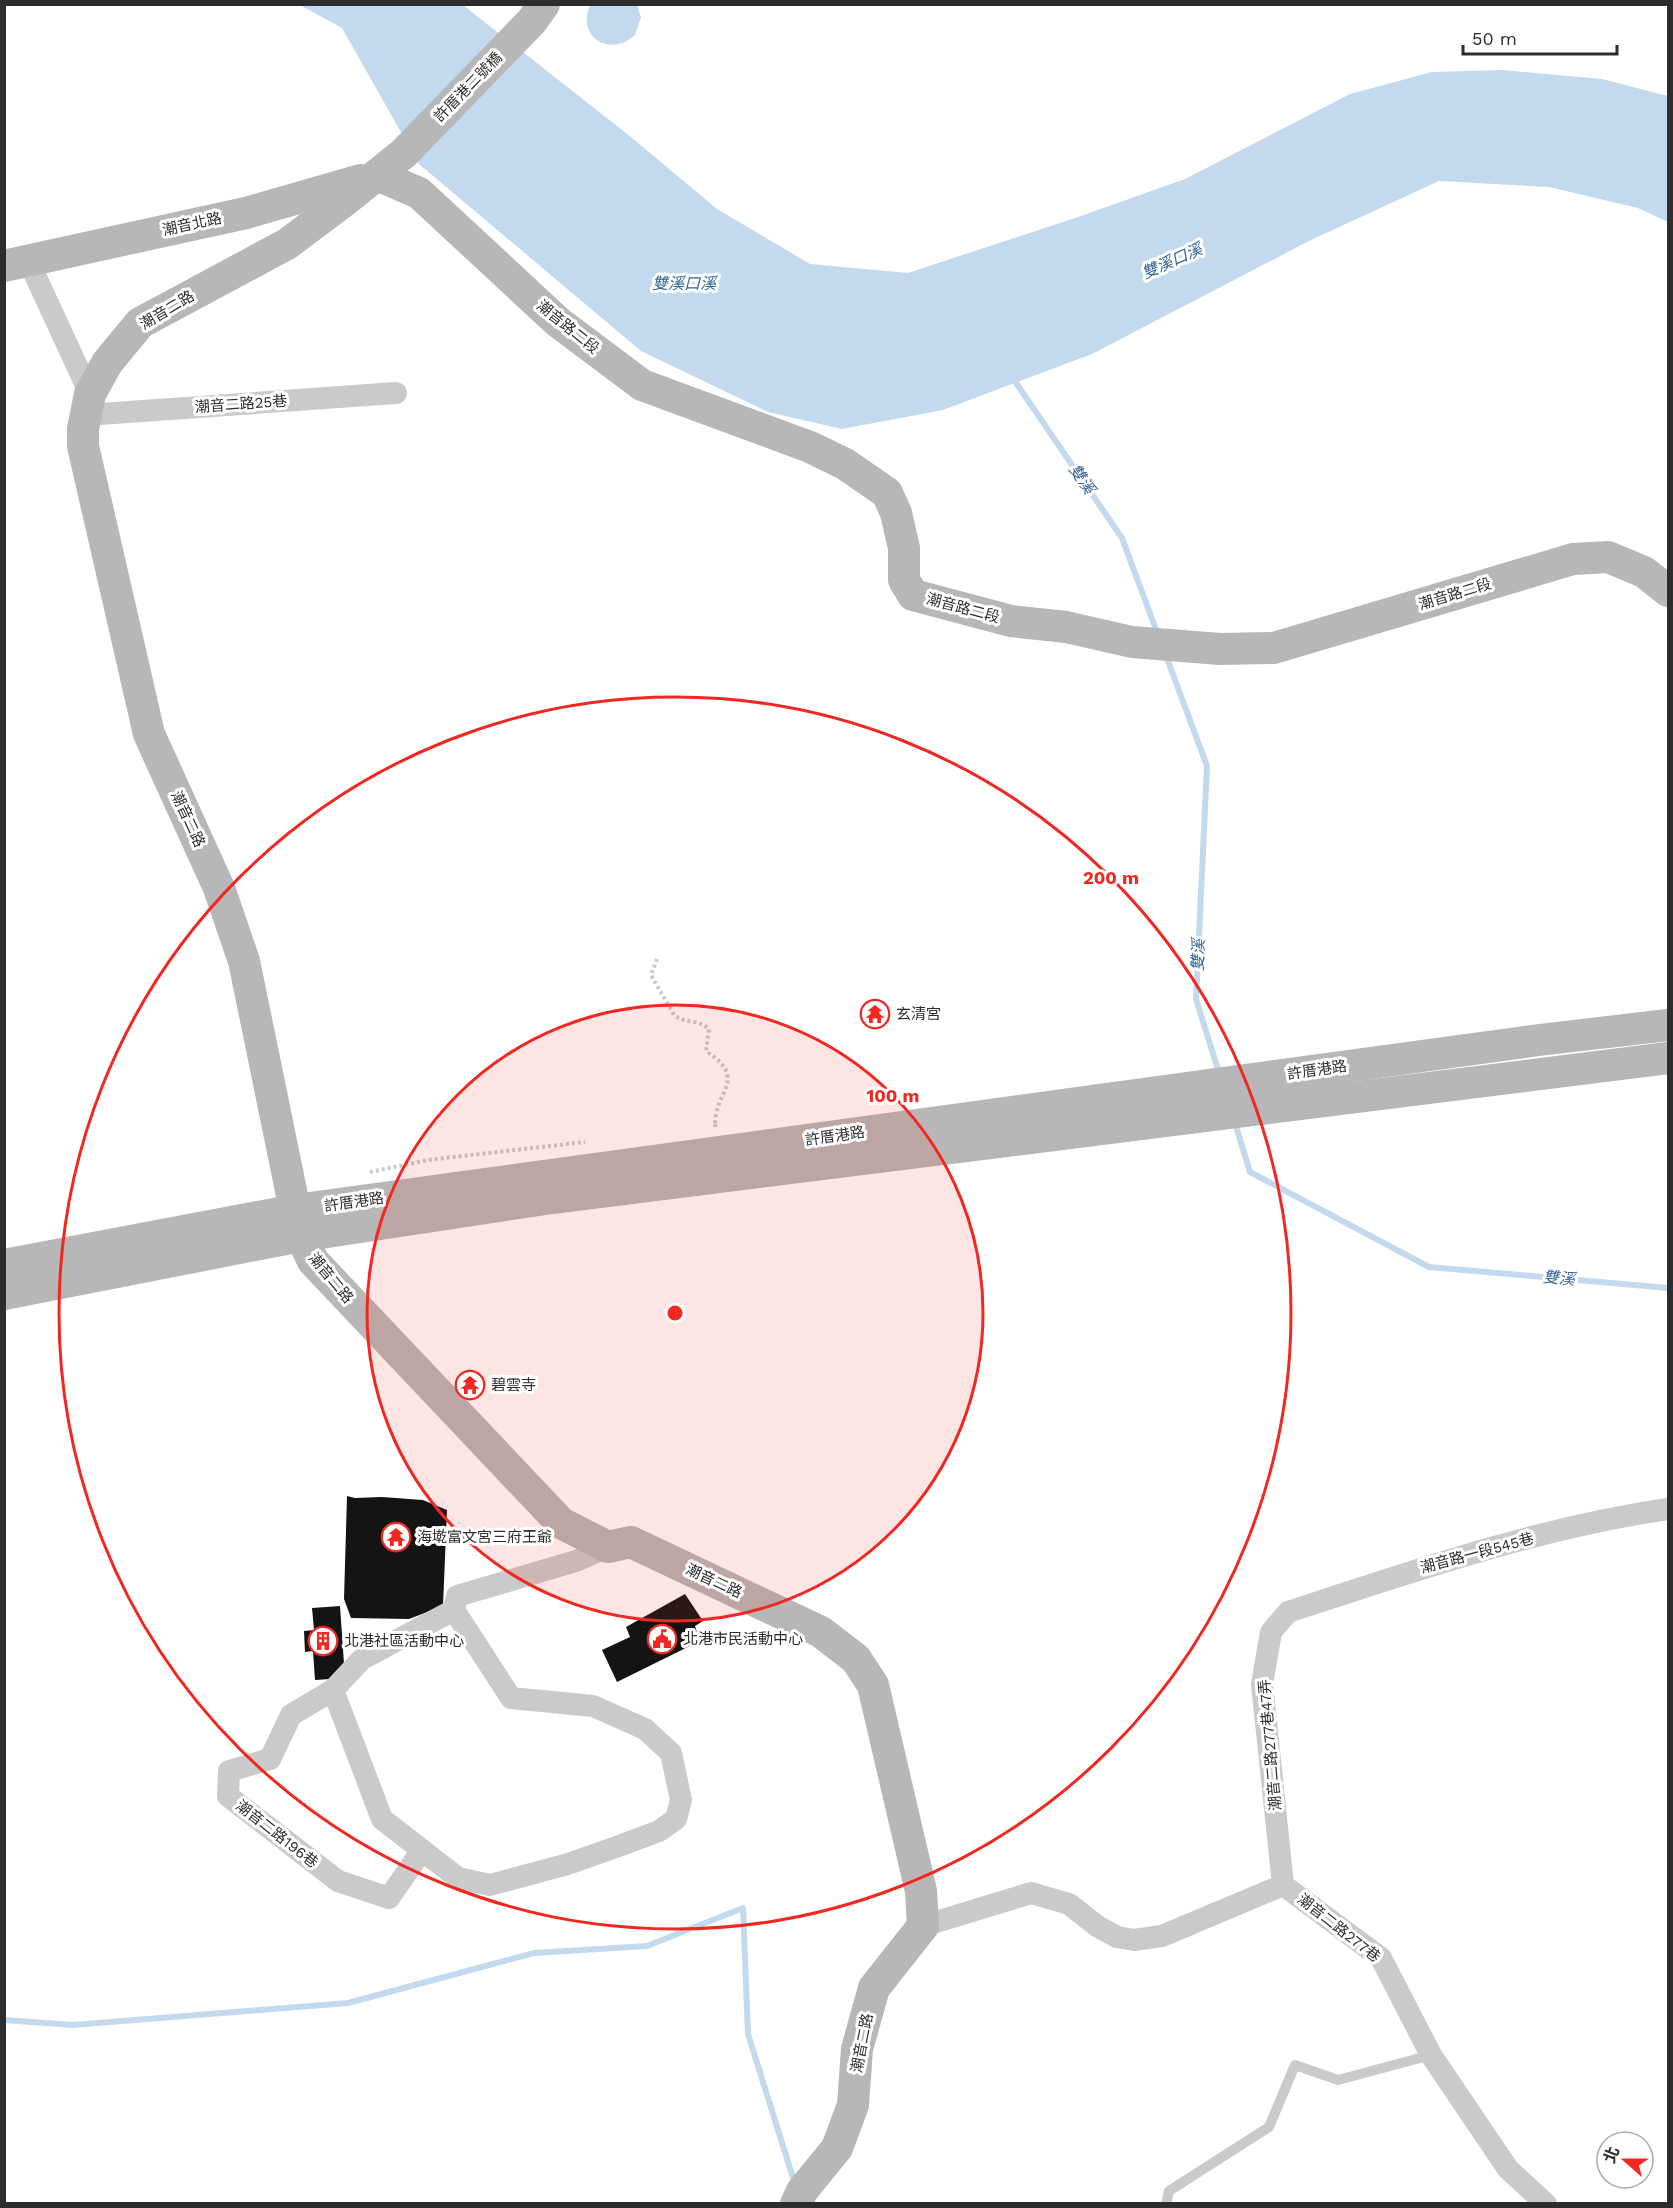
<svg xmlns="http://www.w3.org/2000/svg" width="1673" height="2208" font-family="'Work Sans','Noto Sans TC',sans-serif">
	<rect width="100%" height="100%" fill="#fff"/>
	<g fill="#c3d9ed">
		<polygon points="300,5 463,5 631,137 717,209 810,264 908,273 1078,217 1185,179 1350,94 1432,72 1502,70 1602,79 1668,96 1668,222 1638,208 1549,187 1439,181 1313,239 1092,354 943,410 842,429 768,412 641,351 419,164 342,28"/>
		<path d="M590 5H637L641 17 635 35C610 58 576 37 590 5Z"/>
	</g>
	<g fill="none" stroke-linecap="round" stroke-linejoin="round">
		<g stroke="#c3d9ed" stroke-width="6">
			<polyline points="1012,377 1122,538 1158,635"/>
			<polyline points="1165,653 1207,766 1196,999 1220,1076"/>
			<polyline points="1235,1123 1250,1172 1429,1267 1668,1288"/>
			<polyline points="4,2020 73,2025 348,2003 534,1953 647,1946 743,1908 748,2034 794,2181"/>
		</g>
	</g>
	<g fill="#141414">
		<polygon points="347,1496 355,1498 382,1497 423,1500 447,1510 443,1606 409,1619 351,1618 344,1599"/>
		<polygon points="685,1594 703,1621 695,1626 700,1641 617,1682 602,1650 630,1637 626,1627"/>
		<polygon points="340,1606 345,1678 315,1680 313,1651 305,1652 304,1631 314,1630 312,1608"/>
	</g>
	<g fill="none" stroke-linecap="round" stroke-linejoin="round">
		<g stroke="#cacaca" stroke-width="4" stroke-dasharray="3 3" stroke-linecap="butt">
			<path d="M657 959 651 975 674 1015C685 1024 699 1019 709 1029L706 1051C749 1079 715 1091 715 1124"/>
			<polyline points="370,1172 428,1160 585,1142"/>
		</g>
		<polyline stroke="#cacaca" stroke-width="10" points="1166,2204 1169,2191 1269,2127 1295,2065 1338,2080 1431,2055"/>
		<g stroke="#cacaca" stroke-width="22">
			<polyline points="28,260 90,394"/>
			<polyline points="86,415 396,393"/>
			<polyline points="333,1690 382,1819 458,1878 490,1885 568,1864 619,1846 659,1831 676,1819 681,1800 671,1753 645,1729 593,1706 511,1698 454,1610"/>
			<polyline points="422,1850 389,1898 338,1881 228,1796 229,1771 270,1759 291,1715 333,1690 362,1659 454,1610 457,1596 576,1561 608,1547"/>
			<path d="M1283 1885 1262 1684 1271 1632 1288 1612C1413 1571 1538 1528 1668 1509"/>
			<polyline points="1283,1885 1381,1958 1431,2055 1508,2169 1546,2204"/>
			<polyline points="923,1926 1031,1893 1069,1904 1097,1926 1117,1937 1134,1940 1162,1936 1283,1885"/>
		</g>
		<g stroke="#b7b7b7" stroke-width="32">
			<polyline points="544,4 532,21 404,153 343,202 287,244 140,323 107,363 90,394 83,429 83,446 149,734 219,888 244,961 295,1210 301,1236 313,1261 561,1523 608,1547 631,1542 821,1632 856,1659 873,1685 921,1891 923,1926 874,1988 857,2049 853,2105 837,2148 802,2191 796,2204"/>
			<polyline points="377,175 419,193 558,322 642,385 810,447 845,464 887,493 896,513 904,548 904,580 913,595 1011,621 1066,627 1132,642 1220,649 1274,648 1573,559 1608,557 1644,572 1668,591"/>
			<polyline points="4,266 246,213 361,180"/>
			<polyline points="4,1265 295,1210 1539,1040 1668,1025"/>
			<polyline points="4,1294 301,1236 552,1198 1668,1058"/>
		</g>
		<polyline stroke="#cacaca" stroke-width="4" stroke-dasharray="3 3" stroke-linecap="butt" points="715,1124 716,1129"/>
	</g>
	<circle cx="675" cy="1313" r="308" fill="#f12821" fill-opacity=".12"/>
	<g fill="none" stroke="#f12821" stroke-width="3">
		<circle cx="675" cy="1313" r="308"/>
		<circle cx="675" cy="1313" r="616"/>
	</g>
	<defs>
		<g id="temple-ring" transform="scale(1.5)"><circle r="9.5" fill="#fff" stroke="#f12821" stroke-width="1.5"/><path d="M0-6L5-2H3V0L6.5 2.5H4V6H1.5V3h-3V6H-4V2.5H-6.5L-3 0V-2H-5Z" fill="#f12821"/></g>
		<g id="civic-ring" transform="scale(1.5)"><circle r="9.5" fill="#fff" stroke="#f12821" stroke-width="1.5"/><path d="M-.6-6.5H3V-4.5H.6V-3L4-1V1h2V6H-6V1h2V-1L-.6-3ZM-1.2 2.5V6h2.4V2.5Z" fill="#f12821"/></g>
		<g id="building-ring" transform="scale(1.5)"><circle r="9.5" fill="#fff" stroke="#f12821" stroke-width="1.5"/><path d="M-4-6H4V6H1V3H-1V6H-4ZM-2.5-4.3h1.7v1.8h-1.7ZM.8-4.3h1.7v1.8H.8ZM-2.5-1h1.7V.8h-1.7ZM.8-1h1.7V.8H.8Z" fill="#f12821"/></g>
	</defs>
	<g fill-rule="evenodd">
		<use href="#temple-ring" x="875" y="1014"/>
		<use href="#temple-ring" x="470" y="1385"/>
		<use href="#temple-ring" x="396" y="1537"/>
		<use href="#civic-ring" x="662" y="1639"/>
		<use href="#building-ring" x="323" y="1641"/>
	</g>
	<g text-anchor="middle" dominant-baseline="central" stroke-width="6" stroke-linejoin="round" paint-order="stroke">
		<g font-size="15" fill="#2d2d2d" stroke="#fff">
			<text transform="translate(468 87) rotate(-46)">許厝港二號橋</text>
			<text transform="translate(192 224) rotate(-12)">潮音北路</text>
			<text transform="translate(167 310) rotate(-31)">潮音二路</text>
			<text transform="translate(568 327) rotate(39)">潮音路二段</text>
			<text transform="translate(241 404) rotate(-4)">潮音二路25巷</text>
			<text transform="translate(1455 594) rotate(-17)">潮音路二段</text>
			<text transform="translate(963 608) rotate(15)">潮音路二段</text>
			<text transform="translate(188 819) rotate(65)">潮音二路</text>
			<text transform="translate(1317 1070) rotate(-8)">許厝港路</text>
			<text transform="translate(835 1136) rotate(-8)">許厝港路</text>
			<text transform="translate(354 1202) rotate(-8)">許厝港路</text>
			<text transform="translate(331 1278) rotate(50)">潮音二路</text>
			<text transform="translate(1477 1553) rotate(-15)">潮音路一段545巷</text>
			<text transform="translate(714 1581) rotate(25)">潮音二路</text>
			<text transform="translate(1270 1745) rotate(-95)">潮音二路277巷47弄</text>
			<text transform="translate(277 1834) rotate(38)">潮音二路196巷</text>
			<text transform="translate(1339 1928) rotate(38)">潮音二路277巷</text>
			<text transform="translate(862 2043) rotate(-79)">潮音二路</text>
		</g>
		<g font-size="15" fill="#2d2d2d" stroke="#fff" text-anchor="start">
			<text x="896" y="1014">玄清宮</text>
			<text x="491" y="1385">碧雲寺</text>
			<text x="417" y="1537">海墘富文宮三府王爺</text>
			<text x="683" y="1639">北港市民活動中心</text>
			<text x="344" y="1641">北港社區活動中心</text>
		</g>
		<g font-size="16" font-style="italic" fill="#366694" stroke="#fff">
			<text transform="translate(1172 261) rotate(-24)">雙溪口溪</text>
			<text x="684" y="283">雙溪口溪</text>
			<text transform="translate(1082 479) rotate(56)">雙溪</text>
			<text transform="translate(1198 955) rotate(-87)">雙溪</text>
			<text transform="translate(1559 1278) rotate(5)">雙溪</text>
		</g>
	</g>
	<circle cx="675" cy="1313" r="9" fill="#f12821" stroke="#fff" stroke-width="3"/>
	<g font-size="18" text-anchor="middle" font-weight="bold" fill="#f12821" stroke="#fff" stroke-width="6" stroke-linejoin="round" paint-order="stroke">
		<text x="1111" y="884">200 m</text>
		<text x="893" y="1102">100 m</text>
	</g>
	<rect width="1673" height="2208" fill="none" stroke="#2d2d2d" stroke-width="12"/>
	<g transform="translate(1625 2160) rotate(291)"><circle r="28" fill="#ffffff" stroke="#ababab" stroke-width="1.5"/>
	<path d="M0-4.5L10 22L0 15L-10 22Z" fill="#f12821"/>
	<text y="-9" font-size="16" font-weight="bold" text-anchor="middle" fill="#2d2d2d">北</text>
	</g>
	<path d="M1463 45v9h154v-9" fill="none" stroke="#2d2d2d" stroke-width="3"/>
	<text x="1472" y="45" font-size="18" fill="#2d2d2d" stroke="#ffffff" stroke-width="4.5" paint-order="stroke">50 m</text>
</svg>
